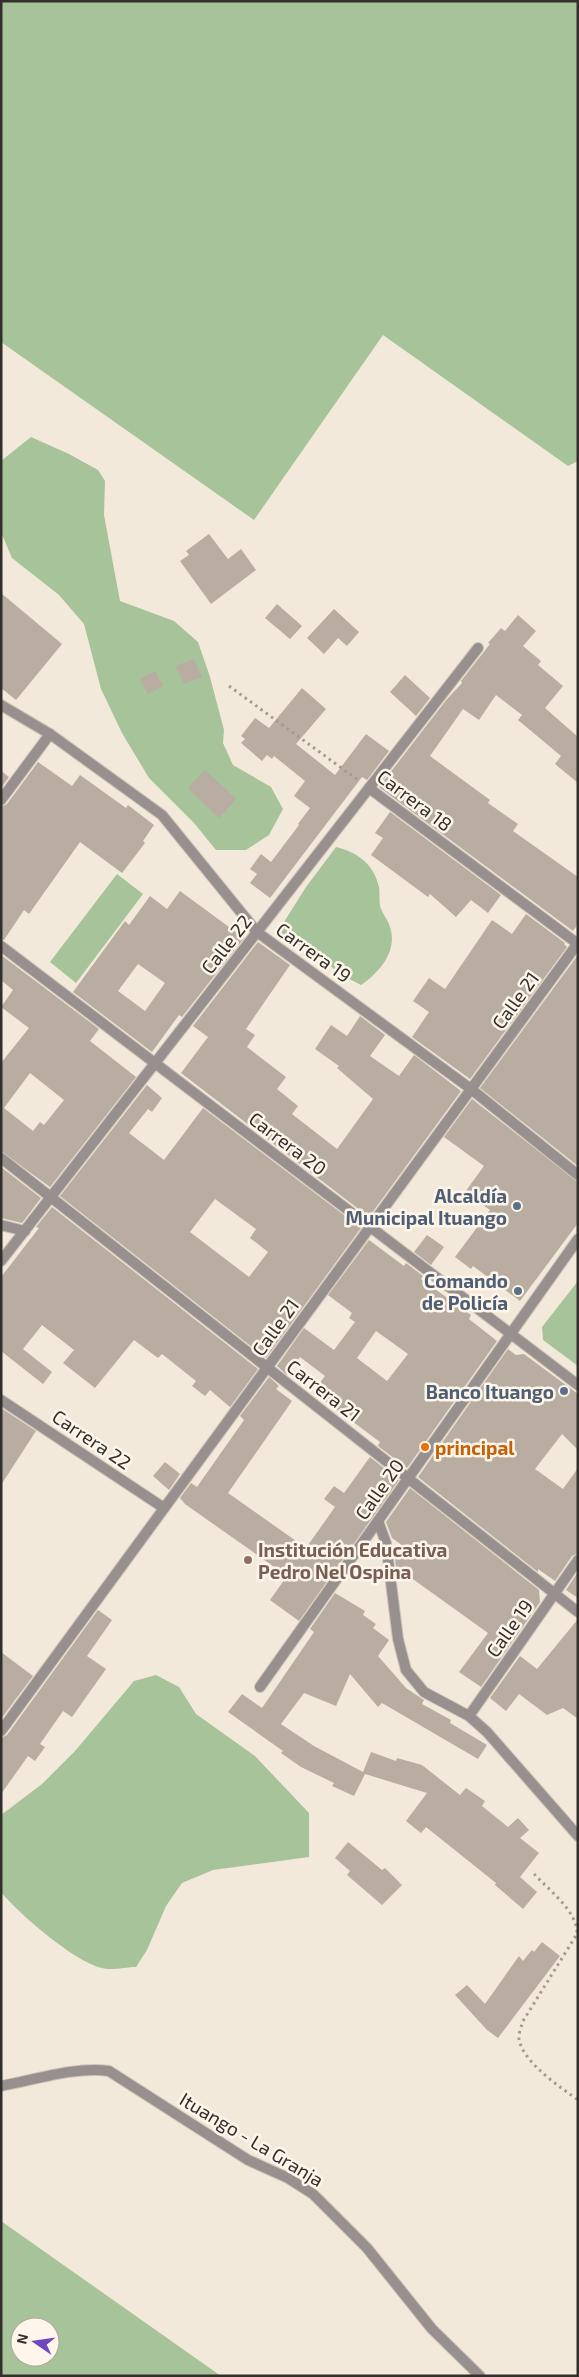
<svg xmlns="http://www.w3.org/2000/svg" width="579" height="2377" font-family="'Exo 2',sans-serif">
	<rect width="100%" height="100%" fill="#f3e9da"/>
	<g fill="#a7c39a" fill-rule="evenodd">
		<polygon points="1,1 578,1 578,461 568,466 383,335 254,520 1,342"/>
		<polygon points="31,437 69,454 98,470 105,481 104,515 120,601 174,621 198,642 210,677 224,730 223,743 233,765 271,787 283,809 269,835 246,850 216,850 194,823 149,778 122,733 101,689 84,624 59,595 12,558 1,532 1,461"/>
		<path d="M336 847C357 852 374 864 379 887 380 893 379 900 380 906 382 913 388 920 390 927 398 951 380 972 361 985L338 973 320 956 286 939 279 930 306 887Z"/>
		<polygon points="117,874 143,894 76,983 50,962"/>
		<polygon points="578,1281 578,1366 543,1340 542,1327"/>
		<path d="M156 1675 179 1687 196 1714 255 1756 309 1813V1857L213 1870 182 1883 166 1906 147 1950 136 1967C126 1967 111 1971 102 1968 75 1962 19 1914 1 1892V1815L42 1784 75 1751 134 1681Z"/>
		<path d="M1 2221 221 2376H1ZM20 2327H50V2357H20Z"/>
	</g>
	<g fill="#b9aca0" fill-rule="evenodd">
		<polygon points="209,534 228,559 241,549 256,570 211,604 180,561 189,555 186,551"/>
		<polygon points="1,593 62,644 16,700 1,688"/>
		<polygon points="277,604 302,626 290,639 265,618"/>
		<polygon points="334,609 359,632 347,646 338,638 324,654 307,638"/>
		<polygon points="518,615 536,631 523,646 541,661 538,665 563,686 545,708 578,737 578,783 555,764 561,756 518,720 522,715 496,695 479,720 463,709 430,756 490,800 488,803 518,824 513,831 578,877 578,924 573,931 379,787 447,699 462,683 461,681 490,644 488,643 501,628 505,631"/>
		<polygon points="194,659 202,677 184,684 176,666"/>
		<polygon points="155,671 163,686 148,694 140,679"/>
		<polygon points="405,675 430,698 416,716 390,692"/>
		<polygon points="302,688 326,709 296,744 335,775 366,734 389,751 367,780 362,777 270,898 250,883 257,874 250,869 261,854 271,862 299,825 298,824 310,808 294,796 305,781 274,756 272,759 267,755 262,761 241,743 245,739 241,736 255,718 269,728"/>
		<polygon points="38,762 72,786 80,775 126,808 128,805 154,825 143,841 145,843 122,873 80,842 29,914 24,910 4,940 1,939 1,807 7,804"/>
		<polygon points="205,770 236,799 219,818 188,788"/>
		<polygon points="1,771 9,777 1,788"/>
		<polygon points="390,812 501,895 488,913 471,900 456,917 430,894 428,897 371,855 383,838 375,833"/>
		<path d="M180 891 244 938 182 1017 179 1015 152 1052 73 992 125 921 129 925 150 896 167 909ZM138 964 165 983 145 1011 118 991Z"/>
		<polygon points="526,914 565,943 564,944 567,947 470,1079 412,1037 429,1012 413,1001 429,978 445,989 492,920 512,934"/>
		<polygon points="258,942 290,965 246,1029 255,1035 247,1047 286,1077 277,1089 298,1106 292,1114 337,1149 373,1099 337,1068 339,1066 315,1049 331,1025 347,1036 360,1016 385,1035 370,1056 399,1076 414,1055 461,1091 369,1217 181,1073 208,1037 193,1026"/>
		<path d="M1 955 99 1029 90 1041 136 1077 50 1187 1 1151V1063L29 1028 1 1007 13 990 1 980ZM30 1073 64 1100 44 1125 40 1122 33 1131 4 1108Z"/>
		<polygon points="578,955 578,1166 480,1088"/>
		<path d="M147 1085 162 1098 152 1112 148 1109 129 1133 164 1160 203 1108 361 1228 266 1358 60 1196ZM215 1199 256 1229 250 1238 268 1252 249 1277 190 1232Z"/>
		<polygon points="472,1099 578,1182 578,1223 520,1301 473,1266 471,1269 455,1257 490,1210 465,1192 484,1166 444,1137"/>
		<polygon points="1,1167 41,1198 22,1223 1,1218"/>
		<polygon points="52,1207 258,1369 230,1407 210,1390 205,1396 192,1386 196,1381 162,1354 158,1358 134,1340 95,1388 63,1363 74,1350 42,1325 23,1349 52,1372 43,1384 1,1351 1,1277 39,1228 36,1227"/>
		<polygon points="427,1235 444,1247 431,1265 414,1252"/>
		<path d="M369 1240 404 1266 406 1263 423 1276 421 1279 471 1315 469 1319 497 1341 407 1468 378 1446 380 1442 313 1392 325 1376 300 1357 287 1375 277 1366 304 1328 334 1350 355 1322 349 1318 352 1313 328 1295ZM376 1331 408 1354 387 1381 357 1358Z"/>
		<polygon points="508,1349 516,1355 524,1354 578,1394 578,1450 562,1434 535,1469 563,1489 578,1468 578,1553 572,1556 555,1581 538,1569 538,1572 418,1477"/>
		<polygon points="269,1377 279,1386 276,1389 292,1401 228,1493 306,1548 335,1507 324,1499 334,1486 344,1493 370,1457 399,1480 299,1621 270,1600 287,1576 185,1504 180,1498 191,1483 197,1487 244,1420 240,1416"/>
		<polygon points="1,1408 36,1431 1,1485"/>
		<polygon points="165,1462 180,1474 169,1490 153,1476"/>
		<polygon points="410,1488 539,1590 540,1602 481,1687 459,1672 488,1633 396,1567 395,1558 403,1546 392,1538 386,1522"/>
		<polygon points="578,1572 578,1598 566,1590"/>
		<polygon points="335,1593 365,1611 363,1615 376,1624 373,1628 389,1640 378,1656 406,1688 424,1700 422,1704 451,1720 450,1723 487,1745 478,1759 382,1703 378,1707 350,1674 336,1706 304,1693 281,1724 314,1746 363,1772 371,1752 396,1761 397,1758 422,1765 460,1795 466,1788 485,1801 482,1806 508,1827 518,1818 529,1830 520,1838 539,1853 520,1877 537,1892 523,1909 495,1885 496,1883 426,1827 421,1833 406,1821 427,1793 365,1774 354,1796 332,1786 334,1783 301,1767 281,1753 283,1751 228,1712 242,1694 262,1708 314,1632 310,1629"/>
		<polygon points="98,1610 112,1620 87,1656 106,1669 72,1717 63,1711 40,1744 45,1747 35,1761 28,1756 1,1794 1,1738 7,1735"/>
		<polygon points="578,1619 578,1719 563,1708 547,1715 519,1694 506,1711 490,1698 520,1656 537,1669"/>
		<polygon points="1,1652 33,1676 1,1719"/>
		<polygon points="348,1842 382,1870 385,1868 402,1885 382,1905 347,1875 350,1871 335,1858"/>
		<polygon points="542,1942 560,1956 498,2038 487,2030 455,1995 467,1985 485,2004 519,1956 523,1961 532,1950 534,1952"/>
	</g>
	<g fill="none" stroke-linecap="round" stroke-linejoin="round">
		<g stroke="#cdc4b7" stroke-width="12">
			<polyline id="pedestrian" points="471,1089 578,1175"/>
		</g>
		<g stroke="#cdc4b7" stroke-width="12">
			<g id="minor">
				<polyline points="1,705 50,734 162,815 257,932 471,1089"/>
				<polyline points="369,788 578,944"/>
				<polyline points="1,800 50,734"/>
				<polyline points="1,946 578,1385"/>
				<polyline points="1,1158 578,1612"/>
				<polyline points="1,1225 25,1231"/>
				<polyline points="1,1261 478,648"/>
				<polyline points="1,1400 164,1508"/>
				<polyline points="378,1521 386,1543 398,1639 406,1670 424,1692 469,1716 487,1732 578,1836"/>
				<polyline points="260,1687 578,1239"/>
				<polyline points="469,1716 578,1560"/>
				<polyline points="1,1731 578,943"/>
				<path d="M1 2086C34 2080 77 2066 109 2071L248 2160 288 2178 313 2194 367 2248 432 2329 480 2376"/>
			</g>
		</g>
		<g stroke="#a39b90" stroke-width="3" stroke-dasharray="2.5 4" stroke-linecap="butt">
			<polyline points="229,686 358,780"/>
			<path d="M534 1874C549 1890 578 1912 577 1934L523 2021C521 2028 517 2036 520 2043 527 2065 560 2087 578 2100"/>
		</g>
		<use href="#pedestrian" stroke="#98908f" stroke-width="10"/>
		<use href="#minor" stroke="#98908f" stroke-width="10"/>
	</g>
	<g fill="#5c6f8a" stroke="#fef6ea" stroke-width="2">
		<circle cx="517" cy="1206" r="5"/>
		<circle cx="518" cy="1291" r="5"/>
		<circle cx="564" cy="1391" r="5"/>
	</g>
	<circle fill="#e8710a" stroke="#fef6ea" stroke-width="2" cx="425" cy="1447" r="5"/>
	<circle fill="#8d6e63" stroke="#fef6ea" stroke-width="2" cx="248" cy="1560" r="5"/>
	<g text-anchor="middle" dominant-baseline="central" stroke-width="5" stroke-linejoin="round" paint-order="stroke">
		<g font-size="19" fill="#332f2a" stroke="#fef6ea">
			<text transform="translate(415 800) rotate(37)">Carrera 18</text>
			<text transform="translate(226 944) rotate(-52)">Calle 22</text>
			<text transform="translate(314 952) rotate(36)">Carrera 19</text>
			<text transform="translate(515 1000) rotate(-54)">Calle 21</text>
			<text transform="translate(288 1143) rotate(37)">Carrera 20</text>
			<text transform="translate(275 1327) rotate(-54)">Calle 21</text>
			<text transform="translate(324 1390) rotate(38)">Carrera 21</text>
			<text transform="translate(92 1439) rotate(34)">Carrera 22</text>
			<text transform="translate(379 1489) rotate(-55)">Calle 20</text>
			<text transform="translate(509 1628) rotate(-55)">Calle 19</text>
			<text transform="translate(252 2139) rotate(31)">Ituango - La Granja</text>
		</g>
		<g font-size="19" font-weight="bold" fill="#4e5e75" stroke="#fef6ea" text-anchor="end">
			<text x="507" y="1195">Alcaldía<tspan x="507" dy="22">Municipal Ituango</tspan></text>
			<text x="508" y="1280">Comando<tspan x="508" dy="22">de Policía</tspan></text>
			<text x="554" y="1391">Banco Ituango</text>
		</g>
		<g font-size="19" font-weight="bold" fill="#c56008" stroke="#fef6ea" text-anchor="start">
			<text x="435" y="1447">principal</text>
		</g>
		<g font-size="19" font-weight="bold" fill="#785e54" stroke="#fef6ea" text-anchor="start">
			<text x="258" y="1549">Institución Educativa<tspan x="258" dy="22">Pedro Nel Ospina</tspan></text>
		</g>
	</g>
	<rect width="579" height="2377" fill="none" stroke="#332f2a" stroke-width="5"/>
	<g transform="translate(35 2342) rotate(283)"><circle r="24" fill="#fef6ea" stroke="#ada69d"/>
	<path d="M0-4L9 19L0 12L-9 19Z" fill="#7047bf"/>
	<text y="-8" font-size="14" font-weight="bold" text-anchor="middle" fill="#332f2a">N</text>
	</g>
</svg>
